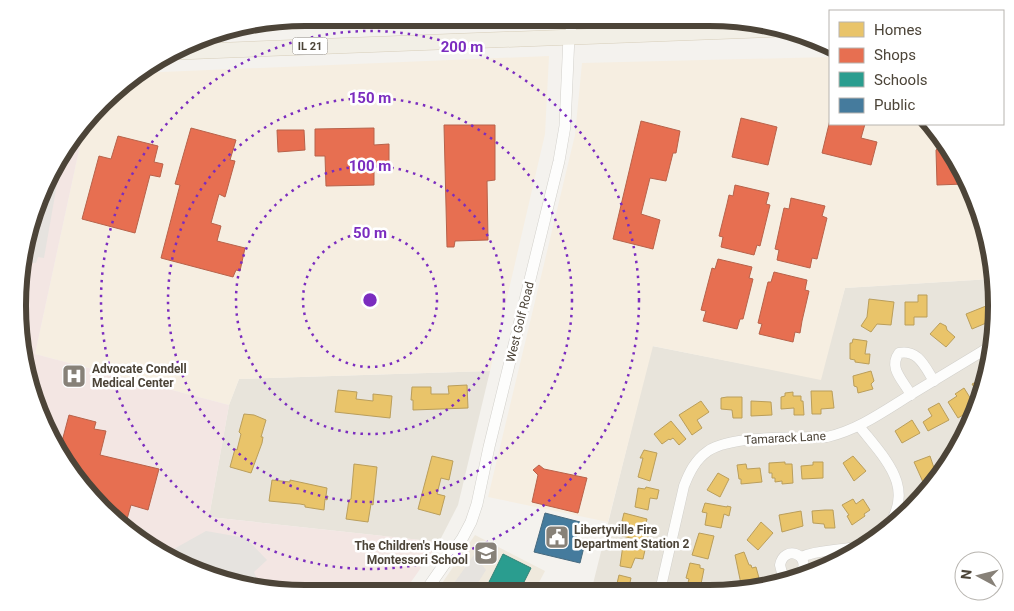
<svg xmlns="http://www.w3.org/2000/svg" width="1014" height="611" font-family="Roboto,sans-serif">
	<rect width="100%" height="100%" fill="#f4f2ee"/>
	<g fill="#e8e4db">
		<polygon points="991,279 991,362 948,466 899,522 853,555 746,591 591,592 652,346 820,379 845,288"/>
		<polygon points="490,371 458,505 439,542 209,517 229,405 239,379"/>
	</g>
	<g fill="#f6eee1">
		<polygon points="306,18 561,18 213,33"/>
		<polygon points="549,56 545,134 490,371 239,379 229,405 35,354 84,127 130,77 138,73"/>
		<polygon points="830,57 830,124 926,124 948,146 991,250 991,279 845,288 821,380 653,346 608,522 488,497 575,135 582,63"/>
	</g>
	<polygon fill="#efe9dd" points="475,535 545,571 534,592 436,592"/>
	<polygon fill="#f3e6e3" points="84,127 35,354 229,405 209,517 439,542 404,592 286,593 213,578 145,545 77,481 33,398 18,305 33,213 66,145"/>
	<g fill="#e6e3df">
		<polygon points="51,177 58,178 44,258 38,257 36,263 25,262 33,213"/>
		<polygon points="126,527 139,527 147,531 157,551 145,545"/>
		<polygon points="206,531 246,538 267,560 254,572 257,579 246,585 213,578 165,554"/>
		<polygon points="474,555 486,570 472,592 456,592 452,586"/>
	</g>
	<g fill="#e9c46a" stroke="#ba9e5b">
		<polygon points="918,295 927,295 927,317 914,317 914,325 905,325 905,302 918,302"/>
		<polygon points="869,299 894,302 891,325 877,324 871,332 861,326 867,317"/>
		<polygon points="986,306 991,321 972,329 966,314"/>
		<polygon points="940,323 946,326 947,330 955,337 946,347 930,334"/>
		<polygon points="853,339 867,341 865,354 870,354 869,364 855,362 855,360 850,359 850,343 852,343"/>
		<polygon points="871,371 874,381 871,384 873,389 858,393 857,387 854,386 853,376"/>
		<polygon points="984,378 978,394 972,384"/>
		<polygon points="467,385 468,408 413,410 413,400 411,400 412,387 431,387 431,394 449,394 448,386"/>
		<polygon points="964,388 974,404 966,408 968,412 958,418 948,402 957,396 955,394"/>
		<polygon points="338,390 357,392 356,399 373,401 373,394 392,396 390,418 335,412"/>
		<polygon points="811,391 832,391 834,408 821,409 821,414 812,414"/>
		<polygon points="793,392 793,396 801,396 801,401 803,401 804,415 794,415 794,408 781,409 781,397 785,396 785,393"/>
		<polygon points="727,397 742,397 742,418 733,418 732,410 721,409 721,398"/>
		<polygon points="701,401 709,412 697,420 702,428 692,435 679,415"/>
		<polygon points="751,401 771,402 772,415 751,416"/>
		<polygon points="939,403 949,420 928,431 923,422 932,416 928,409"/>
		<polygon points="244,414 254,415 266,420 261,437 263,437 262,443 251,473 230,467 235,449 237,450 241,434 239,432"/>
		<polygon points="912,420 920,433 902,443 895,431"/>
		<polygon points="671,421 686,439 679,445 673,438 670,440 669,439 662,444 654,434"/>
		<polygon points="644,450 657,453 650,481 638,477 643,458 640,458"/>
		<polygon points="432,456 453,461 449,480 441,478 437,494 445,496 440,515 418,509"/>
		<polygon points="853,456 866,471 854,481 843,463"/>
		<polygon points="930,456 937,477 923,482 914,462"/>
		<polygon points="785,462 785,464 792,464 793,483 782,484 782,481 775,482 775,478 772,478 772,473 769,473 769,463"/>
		<polygon points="813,462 823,462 823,478 802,479 801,466 813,465"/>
		<polygon points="354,464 377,467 373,505 371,504 368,522 346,519 349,500 351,499"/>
		<polygon points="746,464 747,469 760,468 762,482 741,484 741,479 739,479 737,465"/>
		<polygon points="718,473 729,479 720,497 707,490"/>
		<polygon points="272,480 290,482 290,480 327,488 326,496 328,496 327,500 325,499 324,510 305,507 305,505 300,504 269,501"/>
		<polygon points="646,487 659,490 657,499 650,498 648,510 635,507 638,488 645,489"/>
		<polygon points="853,499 856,504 863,499 870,510 864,514 865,516 852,525 847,516 849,515 842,505"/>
		<polygon points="705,503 727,507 727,506 731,507 729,516 724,514 721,528 705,525 707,513 702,512"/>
		<polygon points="825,510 833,510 835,528 825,528 824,524 813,523 812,511"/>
		<polygon points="801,511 803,526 782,532 779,515"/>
		<polygon points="624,513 647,519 644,531 649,532 647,542 618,535 620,529 627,530 629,523 622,521"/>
		<polygon points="761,522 773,533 758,550 747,540"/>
		<polygon points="699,533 714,536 708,559 692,555"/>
		<polygon points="623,545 645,550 643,559 635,558 631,568 620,566"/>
		<polygon points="744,552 749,565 751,565 752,568 756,567 759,578 741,584 735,555"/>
		<polygon points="690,563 700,565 700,568 704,569 700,589 687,586 689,579 686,578"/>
		<polygon points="619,575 631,578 629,587 631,587 631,592 615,592"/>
	</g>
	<g fill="#e76f51" stroke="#b8624a">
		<polygon points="741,118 777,127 768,165 732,157"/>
		<polygon points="830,120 830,124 865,124 861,138 877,142 871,165 822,153"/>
		<polygon points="641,121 680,131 676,153 673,153 666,181 650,178 641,214 660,220 653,249 613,239"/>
		<polygon points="444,125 495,125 495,180 487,181 488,240 455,241 454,247 447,247"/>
		<polygon points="191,128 236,140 230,160 235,161 225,197 219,194 211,223 221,226 217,241 245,248 240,271 236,270 233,277 161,258 180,185 175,184"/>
		<polygon points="374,128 374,145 389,144 389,167 374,167 374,185 326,186 325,156 315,156 315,129"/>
		<polygon points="277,130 304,130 305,150 278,152"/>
		<polygon points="118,136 158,146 154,162 163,164 160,177 150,175 135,233 82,219 99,156 111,159"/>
		<polygon points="944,141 948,146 964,184 937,185 936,150"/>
		<polygon points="735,185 769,193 766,204 770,205 760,246 757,245 754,255 721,247 723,237 719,236 727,204 729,195 733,196"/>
		<polygon points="791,198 825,206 822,216 827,218 817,259 812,258 810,268 777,260 779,250 775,249 777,240 784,208 789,209"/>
		<polygon points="718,259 752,267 749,278 753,279 743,319 740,319 737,329 703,321 706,311 701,310 712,268 715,269"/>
		<polygon points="774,272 807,280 805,290 809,291 802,321 800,333 795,332 793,342 759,334 762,324 758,323 766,290 768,282 771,282"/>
		<polygon points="69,415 96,422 94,429 106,431 100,455 159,469 148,510 131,505 127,519 121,517 118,519 77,481 60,449"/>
		<polygon points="539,465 544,469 587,478 578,513 532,502 538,475 533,470"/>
	</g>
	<polygon fill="#2a9d8f" stroke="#348275" points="503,554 531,568 519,592 510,592 489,582"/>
	<polygon fill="#457b9d" stroke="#476a7f" points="545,513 580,522 575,541 585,543 580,563 534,552"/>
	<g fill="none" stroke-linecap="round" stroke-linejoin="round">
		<g stroke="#d2d0cb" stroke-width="11">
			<g id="minor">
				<polyline points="569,36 574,18"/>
				<path d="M911 395C903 380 888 368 899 353 918 349 925 367 934 381"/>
				<path d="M859 426C886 460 919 490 883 533"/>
				<path d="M801 557C824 547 850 553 873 540"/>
				<path d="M788 577 782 573 780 565C784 545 810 553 802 572"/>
				<path d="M660 591 684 486C689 473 695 460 708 451 732 435 796 438 827 437 859 430 887 409 915 392 941 376 966 361 991 346"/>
			</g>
		</g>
		<g stroke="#d2d0cb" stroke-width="12">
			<polyline id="tertiary" points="425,592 462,539 471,522 477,504 489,447 559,161 565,126 569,36"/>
		</g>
		<g stroke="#d7ceba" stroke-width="16">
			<polyline id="primary" points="178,52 781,29"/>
		</g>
		<use href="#minor" stroke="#fdfdfc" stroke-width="10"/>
		<use href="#tertiary" stroke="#fdfdfc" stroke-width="11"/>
		<use href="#primary" stroke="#f2efe6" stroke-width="15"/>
	</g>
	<g fill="none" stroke="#7b2cbf" stroke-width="2.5" stroke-dasharray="2.5 5">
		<circle cx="370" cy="300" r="67"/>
		<circle cx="370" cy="300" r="134"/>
		<circle cx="370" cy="300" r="202"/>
		<circle cx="370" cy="300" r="269"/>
	</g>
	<defs>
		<g id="hospital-square" transform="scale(1.25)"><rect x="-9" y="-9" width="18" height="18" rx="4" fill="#878178" stroke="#fff"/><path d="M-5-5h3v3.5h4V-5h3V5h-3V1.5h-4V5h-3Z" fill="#fff"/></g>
		<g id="civic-square" transform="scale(1.25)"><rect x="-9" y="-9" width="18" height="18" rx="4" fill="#878178" stroke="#fff"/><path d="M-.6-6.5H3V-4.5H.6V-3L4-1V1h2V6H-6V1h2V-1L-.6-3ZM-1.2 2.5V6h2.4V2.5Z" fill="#fff"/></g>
		<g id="school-square" transform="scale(1.25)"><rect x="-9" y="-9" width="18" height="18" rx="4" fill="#878178" stroke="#fff"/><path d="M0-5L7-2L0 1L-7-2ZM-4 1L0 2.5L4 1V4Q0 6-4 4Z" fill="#fff"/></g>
	</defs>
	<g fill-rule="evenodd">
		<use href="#hospital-square" x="74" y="376"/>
		<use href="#civic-square" x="557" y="537"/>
		<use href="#school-square" x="486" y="553"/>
	</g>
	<g text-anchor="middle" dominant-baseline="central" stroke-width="5" stroke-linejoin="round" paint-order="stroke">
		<rect fill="#fff" stroke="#827c74" stroke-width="1" x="292.5" y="37.5" width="35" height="17" rx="4"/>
		<g font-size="11" font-weight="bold" fill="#4c4438">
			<text x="310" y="46">IL 21</text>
		</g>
		<g font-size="12" fill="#4c4438" stroke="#fff">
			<text transform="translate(520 322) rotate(-76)">West Golf Road</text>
			<text transform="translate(785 438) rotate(-3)">Tamarack Lane</text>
		</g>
		<g font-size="12" font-weight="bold" fill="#4c4438" stroke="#fff" text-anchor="start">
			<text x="92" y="369">Advocate Condell<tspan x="92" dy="14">Medical Center</tspan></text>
			<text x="574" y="530">Libertyville Fire<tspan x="574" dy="14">Department Station 2</tspan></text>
			<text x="468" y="546" text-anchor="end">The Children's House<tspan x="468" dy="14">Montessori School</tspan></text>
		</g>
	</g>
	<path d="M0 0H1014V611H0ZM305 26H709A279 279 0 0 1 988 305V306A279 279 0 0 1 709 585H305A279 279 0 0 1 26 306V305A279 279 0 0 1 305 26Z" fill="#fff" fill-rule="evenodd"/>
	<path fill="none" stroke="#4c4438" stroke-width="6" d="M305 26H709A279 279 0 0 1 988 305V306A279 279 0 0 1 709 585H305A279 279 0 0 1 26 306V305A279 279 0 0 1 305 26Z"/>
	<circle cx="370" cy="300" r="8" fill="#7b2cbf" stroke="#fff" stroke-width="2.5"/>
	<g font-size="15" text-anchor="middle" font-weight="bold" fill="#7b2cbf" stroke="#fff" stroke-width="5" stroke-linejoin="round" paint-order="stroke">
		<text x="462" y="52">200 m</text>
		<text x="370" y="103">150 m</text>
		<text x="370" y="171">100 m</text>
		<text x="370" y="238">50 m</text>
	</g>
	<rect x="829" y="10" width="175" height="115" fill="#ffffff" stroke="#b7b4af"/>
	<rect x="839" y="22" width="25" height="15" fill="#e9c46a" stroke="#b7b4af"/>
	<text x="874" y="35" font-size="15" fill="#4c4438">Homes</text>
	<rect x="839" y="48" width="25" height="15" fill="#e76f51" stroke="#b7b4af"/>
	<text x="874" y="60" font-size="15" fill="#4c4438">Shops</text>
	<rect x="839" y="72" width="25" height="15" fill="#2a9d8f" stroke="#b7b4af"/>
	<text x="874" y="85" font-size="15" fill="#4c4438">Schools</text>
	<rect x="839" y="98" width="25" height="15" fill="#457b9d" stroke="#b7b4af"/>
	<text x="874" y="110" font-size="15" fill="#4c4438">Public</text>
	<g transform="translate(979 576) rotate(277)"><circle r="24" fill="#ffffff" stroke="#b7b4af"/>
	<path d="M0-4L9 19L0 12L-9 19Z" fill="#878178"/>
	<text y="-8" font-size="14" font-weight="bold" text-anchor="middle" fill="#4c4438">N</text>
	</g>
</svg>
